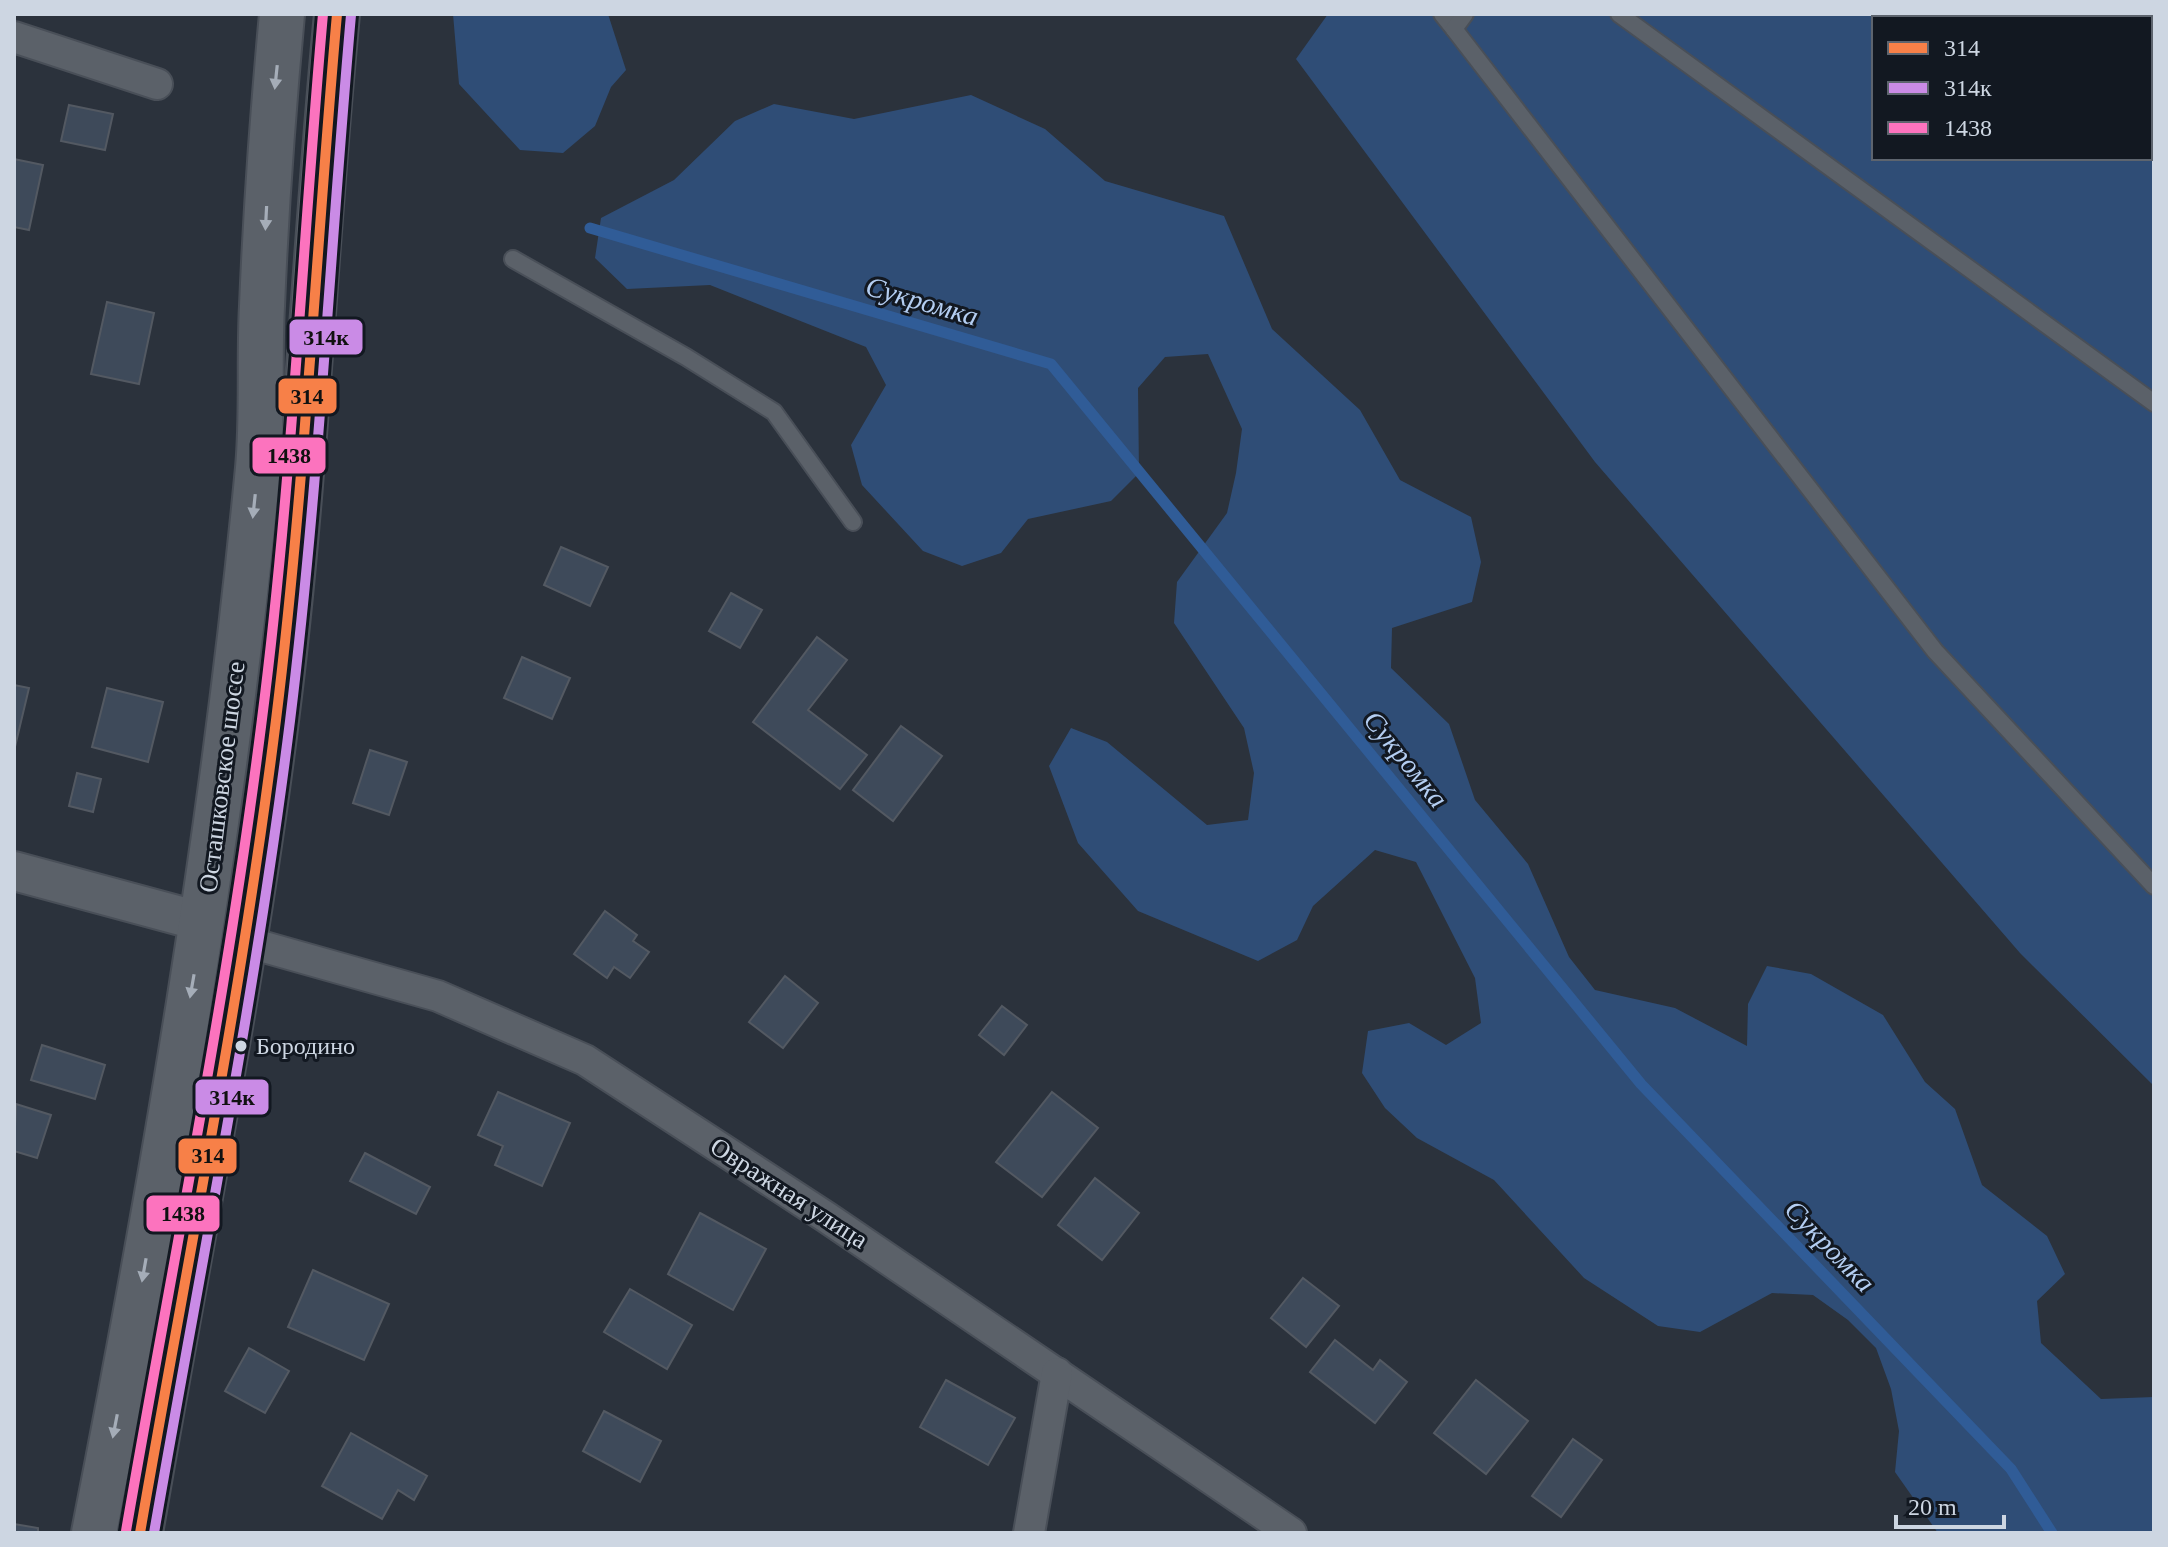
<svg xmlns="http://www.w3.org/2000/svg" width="2168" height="1547" font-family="'Times New Roman',serif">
	<rect width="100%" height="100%" fill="#2b323c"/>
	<g fill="#2f4d76" fill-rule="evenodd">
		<polygon points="453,14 608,14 626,70 611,87 595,126 563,153 520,150 459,84"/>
		<path d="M1328 14H2154V1086L2020 953 1595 462 1296 59ZM1874 18H2150V158H1874Z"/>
		<polygon points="971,95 1045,129 1105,181 1224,216 1272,329 1360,410 1400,480 1471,517 1481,562 1472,602 1392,628 1391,668 1449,724 1475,800 1528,864 1569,957 1595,990 1675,1008 1747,1046 1748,1004 1767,966 1811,974 1883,1015 1925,1082 1955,1109 1982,1185 2047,1236 2065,1274 2037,1301 2041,1343 2101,1399 2154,1397 2154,1533 1938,1533 1895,1472 1899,1431 1891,1389 1876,1348 1848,1320 1813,1295 1772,1293 1700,1332 1658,1326 1584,1278 1494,1180 1417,1138 1385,1108 1362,1073 1368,1031 1409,1023 1446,1045 1481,1023 1475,978 1416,862 1375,850 1313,906 1297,940 1258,961 1138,911 1078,843 1049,766 1071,728 1107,742 1207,825 1248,820 1254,773 1244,728 1174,623 1177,582 1227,513 1236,473 1242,429 1208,354 1165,357 1138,388 1139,473 1111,501 1028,519 1001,553 962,566 923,551 862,485 851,445 886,385 866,347 710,285 627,289 595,258 601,218 674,180 735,121 774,104 854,119"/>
	</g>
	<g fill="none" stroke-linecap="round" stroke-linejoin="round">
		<polyline stroke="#305c97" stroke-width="11" points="590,228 1051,364 1641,1084 2011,1469 2052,1533"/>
	</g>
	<g fill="#3e4a5a" stroke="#535962" stroke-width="2">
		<polygon points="69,105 113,114 105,150 61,141"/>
		<polygon points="14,159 43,165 29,230 14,227"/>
		<polygon points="107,302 154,313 139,384 91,374"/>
		<polygon points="561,547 608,567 590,606 544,585"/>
		<polygon points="731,593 762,610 740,648 709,631"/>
		<polygon points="817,637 847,660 808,710 867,755 840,789 753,722"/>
		<polygon points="522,657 570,678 552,719 504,698"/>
		<polygon points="14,685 29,688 14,751"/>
		<polygon points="107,688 163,702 148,762 92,747"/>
		<polygon points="901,726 942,756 893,821 853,790"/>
		<polygon points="370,750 407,762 389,815 353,803"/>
		<polygon points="77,773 101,779 93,812 69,806"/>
		<polygon points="605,911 637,935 633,941 649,952 630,978 614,967 607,978 574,954"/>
		<polygon points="785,976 818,1003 783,1048 749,1022"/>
		<polygon points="1002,1006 1027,1025 1004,1055 979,1035"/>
		<polygon points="42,1045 105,1065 95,1099 31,1080"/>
		<polygon points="498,1092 570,1123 542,1186 495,1165 503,1146 478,1135"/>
		<polygon points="1052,1092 1098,1128 1042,1197 996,1162"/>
		<polygon points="16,1104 51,1115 37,1158 14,1151"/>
		<polygon points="365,1153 430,1187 416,1214 350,1181"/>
		<polygon points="1095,1178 1139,1213 1102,1260 1058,1225"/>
		<polygon points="700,1213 766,1249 733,1310 668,1274"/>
		<polygon points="313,1270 389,1304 364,1360 288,1327"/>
		<polygon points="1303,1278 1339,1306 1306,1347 1271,1318"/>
		<polygon points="630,1289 692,1325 667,1369 604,1332"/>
		<polygon points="1335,1340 1373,1370 1380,1360 1407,1382 1375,1423 1310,1372"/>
		<polygon points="249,1348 289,1371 265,1413 225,1391"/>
		<polygon points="946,1380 1015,1418 988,1465 920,1427"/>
		<polygon points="1476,1380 1528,1421 1486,1474 1434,1433"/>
		<polygon points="604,1411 661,1441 640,1482 583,1451"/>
		<polygon points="351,1433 427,1476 414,1500 398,1490 382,1519 322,1486"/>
		<polygon points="1573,1439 1602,1460 1561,1517 1532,1496"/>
		<polygon points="14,1524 38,1528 38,1533 14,1533"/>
	</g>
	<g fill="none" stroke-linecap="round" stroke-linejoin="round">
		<g stroke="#494f58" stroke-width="20">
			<g id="service">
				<polyline points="1442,14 1454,29"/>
				<polyline points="1465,14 1454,29 1935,651 2154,886"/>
				<polyline points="1619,14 2154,403"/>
				<polyline points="2023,14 2033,18"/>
				<polyline points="2150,63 2154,65"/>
				<polyline points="513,259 686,357 774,412 853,522"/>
			</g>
		</g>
		<g stroke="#494f58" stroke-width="34">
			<g id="minor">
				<polyline points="14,37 157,84"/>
				<polyline points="243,941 438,996 585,1060 826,1217 1291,1533"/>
				<polyline points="1029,1533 1057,1373"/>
			</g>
		</g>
		<g stroke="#494f58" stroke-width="42">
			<polyline id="tertiary" points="14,871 203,922"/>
		</g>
		<g stroke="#494f58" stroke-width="48">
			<g id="secondary">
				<path d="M94 1533C163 1180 224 826 258 468 263 414 259 360 262 306 266 208 273 111 282 14"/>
				<path d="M140 1533C186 1262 242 992 276 720 306 485 314 249 337 14"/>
			</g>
		</g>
		<use href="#service" stroke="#5b6169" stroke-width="16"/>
		<use href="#minor" stroke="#5b6169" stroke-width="30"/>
		<use href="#tertiary" stroke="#5b6169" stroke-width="38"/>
		<use href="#secondary" stroke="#5b6169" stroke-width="44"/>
		<g stroke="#121821" stroke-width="16">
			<path id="bus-1" d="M140 1533C187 1262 242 993 276 720 305 486 316 249 337 14"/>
		</g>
		<g stroke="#121821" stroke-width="16">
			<path id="bus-2" d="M154 1533C201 1263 256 993 290 721 319 486 330 250 351 15"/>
		</g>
		<g stroke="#121821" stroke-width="16">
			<path id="bus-3" d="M126 1531C173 1260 228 991 262 719 292 485 302 249 323 14"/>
		</g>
		<use href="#bus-1" stroke="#f78048" stroke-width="10"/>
		<use href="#bus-2" stroke="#ca8be6" stroke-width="10"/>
		<use href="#bus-3" stroke="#fc73be" stroke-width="10"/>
	</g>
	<defs><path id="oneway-solid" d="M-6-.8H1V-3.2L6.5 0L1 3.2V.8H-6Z" transform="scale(2)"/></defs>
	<g fill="#a5adb8">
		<use href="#oneway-solid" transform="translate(276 77) rotate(96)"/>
		<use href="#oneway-solid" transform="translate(266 218) rotate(93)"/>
		<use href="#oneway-solid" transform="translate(254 506) rotate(96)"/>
		<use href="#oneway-solid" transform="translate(192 986) rotate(100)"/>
		<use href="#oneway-solid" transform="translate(144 1270) rotate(100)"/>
		<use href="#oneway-solid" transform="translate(115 1426) rotate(101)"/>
	</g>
	<circle fill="#cdd6e2" stroke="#121821" stroke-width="3" cx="241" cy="1046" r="7"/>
	<g text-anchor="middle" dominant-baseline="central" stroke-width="6" stroke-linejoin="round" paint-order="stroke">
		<g font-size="24" fill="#cdd6e2" stroke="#121821" text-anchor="start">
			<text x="256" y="1046">Бородино</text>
		</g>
		<g font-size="26" fill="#cdd6e2" stroke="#121821">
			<text transform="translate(222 777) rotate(-83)">Осташковское шоссе</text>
			<text transform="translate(789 1193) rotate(33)">Овражная улица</text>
		</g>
		<g font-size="28" font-style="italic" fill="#b4cef2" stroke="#121821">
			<text transform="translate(922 301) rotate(16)">Сукромка</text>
			<text transform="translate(1406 759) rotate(51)">Сукромка</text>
			<text transform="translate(1830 1246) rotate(46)">Сукромка</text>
		</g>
	</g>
	<g stroke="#121821" stroke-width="3">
		<rect x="288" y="318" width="76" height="38" rx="8" fill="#ca8be6"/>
		<rect x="277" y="377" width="61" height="38" rx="8" fill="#f78048"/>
		<rect x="251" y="436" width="76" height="39" rx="8" fill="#fc73be"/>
		<rect x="194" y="1078" width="76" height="38" rx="8" fill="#ca8be6"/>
		<rect x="177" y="1137" width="61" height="38" rx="8" fill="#f78048"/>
		<rect x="145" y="1194" width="76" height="39" rx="8" fill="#fc73be"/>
	</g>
	<g font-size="22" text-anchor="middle" font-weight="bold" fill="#111">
		<text x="326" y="345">314к</text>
		<text x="307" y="404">314</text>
		<text x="289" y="463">1438</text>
		<text x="232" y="1105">314к</text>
		<text x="208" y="1163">314</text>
		<text x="183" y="1221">1438</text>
	</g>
	<rect width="2168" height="1547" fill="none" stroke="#cdd6e2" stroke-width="32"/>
	<rect x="1872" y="16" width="280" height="144" fill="#121821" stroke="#5d646e" stroke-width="2"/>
	<rect x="1888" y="42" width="40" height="12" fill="#f78048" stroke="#5d646e" stroke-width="2"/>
	<text x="1944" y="56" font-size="24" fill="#cdd6e2">314</text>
	<rect x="1888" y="82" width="40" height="12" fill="#ca8be6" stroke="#5d646e" stroke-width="2"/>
	<text x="1944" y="96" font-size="24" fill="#cdd6e2">314к</text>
	<rect x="1888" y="122" width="40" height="12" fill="#fc73be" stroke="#5d646e" stroke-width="2"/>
	<text x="1944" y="136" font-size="24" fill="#cdd6e2">1438</text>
	<path d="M1896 1515v12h108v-12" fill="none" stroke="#cdd6e2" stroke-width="4"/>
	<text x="1908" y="1515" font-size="24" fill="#cdd6e2" stroke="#121821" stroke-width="6" paint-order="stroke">20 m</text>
</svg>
